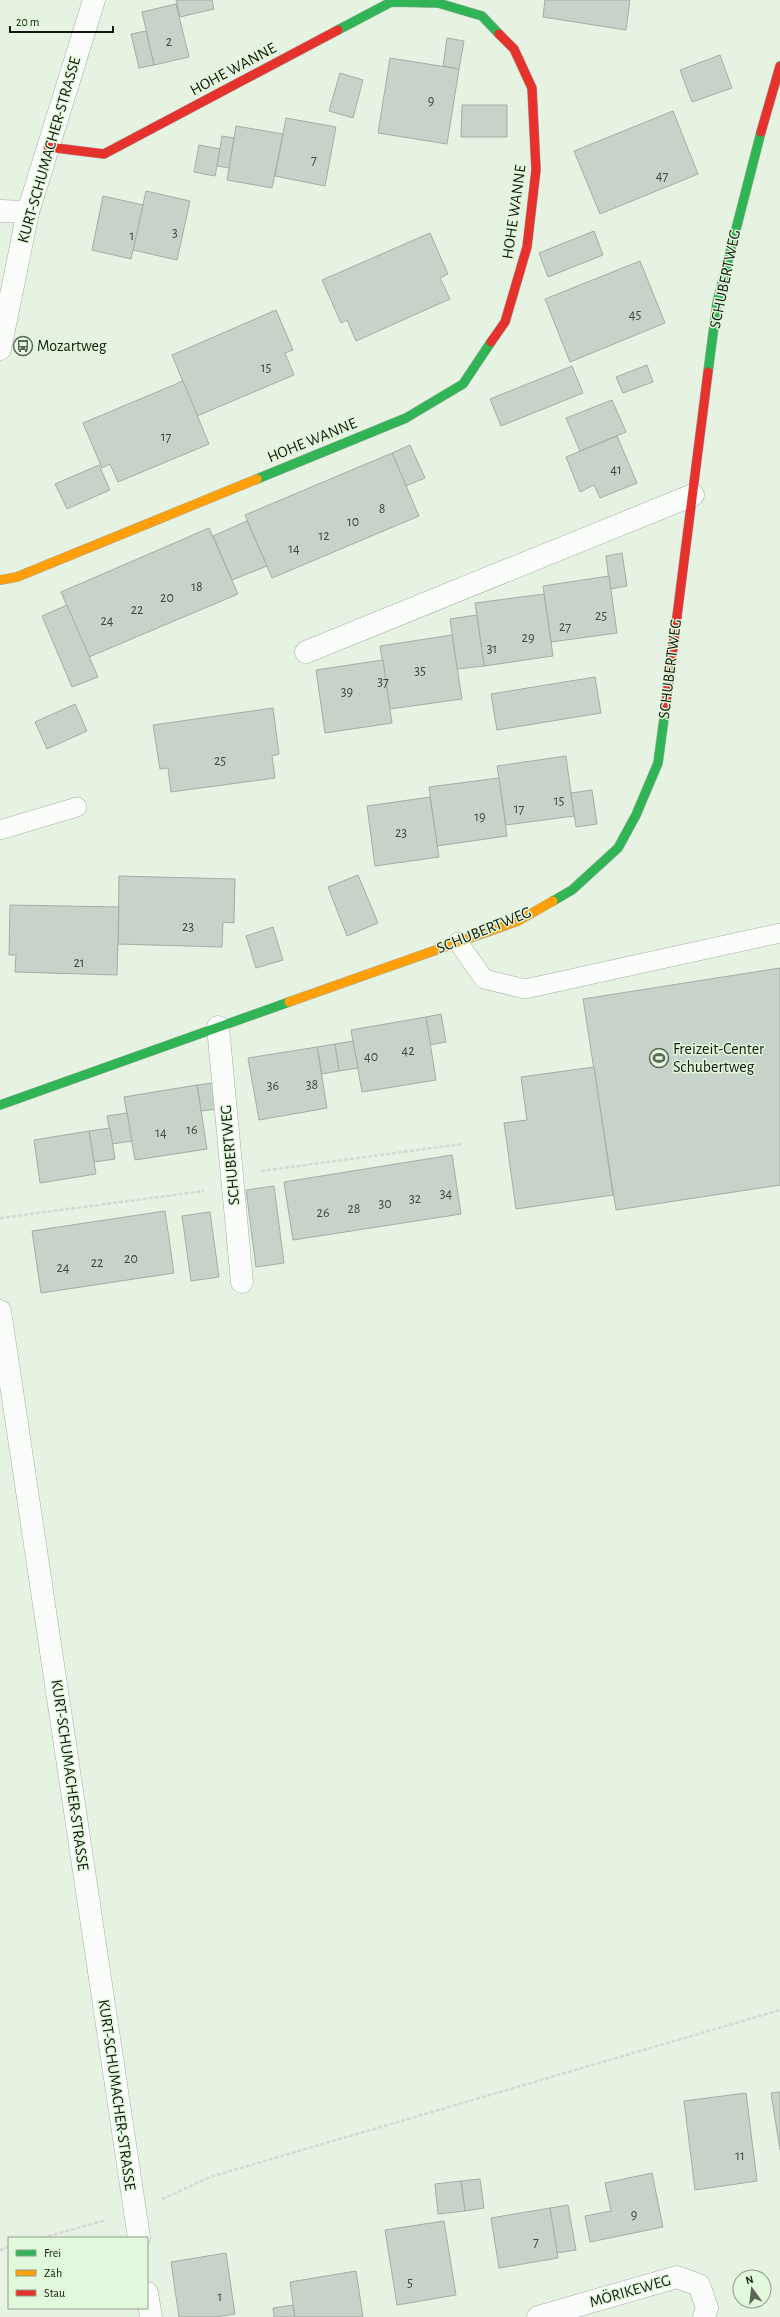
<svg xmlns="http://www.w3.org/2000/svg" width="780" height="2317" font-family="'Alegreya Sans',sans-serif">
	<rect width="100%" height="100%" fill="#e6f2e2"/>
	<g fill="#c7d3c9" stroke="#a3aea4">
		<polygon points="176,0 212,0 214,9 180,17"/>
		<polygon points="545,0 630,0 626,30 543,17"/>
		<polygon points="176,4 189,57 154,65 142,12"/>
		<polygon points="146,31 154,65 139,68 131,34"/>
		<polygon points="447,38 464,41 459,69 443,66"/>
		<polygon points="720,55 732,88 692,102 680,70"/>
		<polygon points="390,58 459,69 447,144 378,133"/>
		<polygon points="340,73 363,80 353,118 329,111"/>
		<polygon points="462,105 507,105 507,137 461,137"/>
		<polygon points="673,111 698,174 600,214 574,151"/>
		<polygon points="286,118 336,127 325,186 275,176"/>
		<polygon points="236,126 283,134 272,188 227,180"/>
		<polygon points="222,136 234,138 229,168 217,166"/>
		<polygon points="199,145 220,149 215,176 194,172"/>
		<polygon points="146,191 190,201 177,260 133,250"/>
		<polygon points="103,196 143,205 131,259 92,250"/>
		<polygon points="594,231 603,255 548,277 539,253"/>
		<polygon points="430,233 448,274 440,278 450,299 356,341 347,320 341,323 322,280"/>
		<polygon points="640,261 665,323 570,362 545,299"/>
		<polygon points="276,310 293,350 285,353 294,375 197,416 172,355"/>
		<polygon points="647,365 653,382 623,393 616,377"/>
		<polygon points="572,366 583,393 501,426 490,399"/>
		<polygon points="183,381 209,444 118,482 110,464 102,468 83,423"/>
		<polygon points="612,400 626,432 580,451 566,418"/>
		<polygon points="617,436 637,483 600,498 594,485 580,492 566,457"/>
		<polygon points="410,445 425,478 406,486 392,453"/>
		<polygon points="392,453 419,516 272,578 245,515"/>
		<polygon points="99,465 110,490 67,509 55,484"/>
		<polygon points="247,521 267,566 232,580 213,536"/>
		<polygon points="209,528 238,594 89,657 61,592"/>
		<polygon points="622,553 627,586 610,589 606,556"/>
		<polygon points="609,576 617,633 551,642 543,586"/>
		<polygon points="544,594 553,656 484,666 475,603"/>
		<polygon points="67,605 98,677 72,687 42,616"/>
		<polygon points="477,615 484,666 457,669 450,619"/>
		<polygon points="452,635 462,699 390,709 380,646"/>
		<polygon points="383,660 392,723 325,733 316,670"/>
		<polygon points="595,677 601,713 497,730 491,694"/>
		<polygon points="75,704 87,731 47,749 35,722"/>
		<polygon points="273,708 279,754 272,756 275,778 171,792 168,768 160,769 153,725"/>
		<polygon points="566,756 574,816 506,825 497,766"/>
		<polygon points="499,778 507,836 437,846 429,787"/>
		<polygon points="592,790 597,824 576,827 571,793"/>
		<polygon points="430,797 439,857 375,866 367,806"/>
		<polygon points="358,875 378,923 347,936 328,887"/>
		<polygon points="119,876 235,879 234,923 223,922 222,947 118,944"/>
		<polygon points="10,905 119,907 117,975 15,972 16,955 9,955"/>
		<polygon points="273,927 283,960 256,968 246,936"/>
		<polygon points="780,968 780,1185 616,1210 583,999"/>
		<polygon points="441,1014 446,1042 430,1045 426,1017"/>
		<polygon points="426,1017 436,1080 362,1092 351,1030"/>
		<polygon points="353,1041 358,1068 339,1071 335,1044"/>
		<polygon points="335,1044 339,1071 322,1074 317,1047"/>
		<polygon points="317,1047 327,1108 259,1120 248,1058"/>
		<polygon points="594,1067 613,1195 516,1209 504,1123 527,1120 521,1077"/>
		<polygon points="213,1083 217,1109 201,1111 197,1085"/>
		<polygon points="197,1085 207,1149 135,1160 124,1097"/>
		<polygon points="127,1113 132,1141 112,1144 107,1116"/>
		<polygon points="110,1128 115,1159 94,1162 89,1131"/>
		<polygon points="89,1131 96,1174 40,1183 34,1140"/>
		<polygon points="452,1155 461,1214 293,1240 284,1182"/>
		<polygon points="274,1186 284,1263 256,1267 246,1190"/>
		<polygon points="165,1211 174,1273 41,1293 32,1231"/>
		<polygon points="210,1212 219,1277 191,1281 182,1216"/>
		<polygon points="780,2092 780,2150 771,2093"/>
		<polygon points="746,2093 757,2181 695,2190 684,2101"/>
		<polygon points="652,2173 663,2227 590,2242 585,2216 611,2211 605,2183"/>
		<polygon points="480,2179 484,2208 465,2211 461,2181"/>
		<polygon points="461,2181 465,2211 438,2214 435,2184"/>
		<polygon points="568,2205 576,2250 557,2253 550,2208"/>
		<polygon points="550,2208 558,2258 499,2268 491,2218"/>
		<polygon points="444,2221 456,2295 397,2305 385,2230"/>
		<polygon points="226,2253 235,2314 216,2317 179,2317 171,2262"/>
		<polygon points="356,2271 363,2317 295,2317 290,2282"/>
		<polygon points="293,2305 295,2317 274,2317 273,2308"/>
	</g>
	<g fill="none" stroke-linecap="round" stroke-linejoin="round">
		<g stroke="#a5aea2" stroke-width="20">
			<g id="lane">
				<polyline points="0,830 77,807"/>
				<polyline points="458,942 484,979 525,989 780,933"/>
			</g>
		</g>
		<g stroke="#a5aea2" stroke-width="23">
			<g id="street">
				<polyline points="0,211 28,212"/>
				<polyline points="0,349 28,212 94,0"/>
				<polyline points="306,652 693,495"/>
				<polyline points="218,1027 242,1282"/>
				<polyline points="0,1311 139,2238"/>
				<polyline points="147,2293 151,2317"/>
				<polyline points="538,2317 677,2277 699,2285 707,2308 704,2317"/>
			</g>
		</g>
		<g stroke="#a5aea2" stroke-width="10">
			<g id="fast">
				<polyline points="338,30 391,2 438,3 482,16 499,34"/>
				<polyline points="708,372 717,303 761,132"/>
				<polyline points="257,479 406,418 463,384 491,342"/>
				<polyline points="553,901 572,890 618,848 636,815 658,763 665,711"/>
				<polyline points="0,1105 289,1002"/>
			</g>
		</g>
		<g stroke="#a5aea2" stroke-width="10">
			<g id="slow">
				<polyline points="0,580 17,577 257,479"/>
				<polyline points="289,1002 518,921 553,901"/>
			</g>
		</g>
		<g stroke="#a5aea2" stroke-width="10">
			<g id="jam">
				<polyline points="761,132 780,66"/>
				<polyline points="48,147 104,154 338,30"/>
				<polyline points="491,342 505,322 527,247 536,170 532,88 514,49 499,34"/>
				<polyline points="665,711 708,372"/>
			</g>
		</g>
		<g stroke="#d5d8d4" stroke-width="2.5" stroke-dasharray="4 2" stroke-linecap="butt">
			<polyline points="261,1171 462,1144"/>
			<polyline points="0,1218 204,1191"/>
			<polyline points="162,2199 210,2177 780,2010"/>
			<polyline points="42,2238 106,2220"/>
			<polyline points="0,2250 9,2247"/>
		</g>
		<use href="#lane" stroke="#fbfdfb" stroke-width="19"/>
		<use href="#street" stroke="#fbfdfb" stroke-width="22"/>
		<use href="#fast" stroke="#30b455" stroke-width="9"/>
		<use href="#slow" stroke="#ff9f0a" stroke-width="9"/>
		<use href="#jam" stroke="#e5322d" stroke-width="9"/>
	</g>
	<defs>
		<g id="bus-ring" transform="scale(1)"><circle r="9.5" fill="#e2f8dc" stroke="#5c6559" stroke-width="1.5"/><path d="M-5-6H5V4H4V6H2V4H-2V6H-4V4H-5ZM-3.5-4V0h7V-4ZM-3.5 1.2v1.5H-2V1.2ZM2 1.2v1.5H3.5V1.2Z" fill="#5c6559"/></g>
		<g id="stadium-ring" transform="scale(1)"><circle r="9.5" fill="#e2f8dc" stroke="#5c6559" stroke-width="1.5"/><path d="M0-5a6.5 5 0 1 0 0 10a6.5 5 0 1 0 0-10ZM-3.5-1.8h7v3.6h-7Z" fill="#5c6559"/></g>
	</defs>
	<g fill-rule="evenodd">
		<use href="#bus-ring" x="23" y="346"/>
		<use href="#stadium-ring" x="659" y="1058"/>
	</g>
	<g text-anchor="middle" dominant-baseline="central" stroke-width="3" stroke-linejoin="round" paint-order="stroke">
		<g font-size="14" fill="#3f483e">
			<text x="169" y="42">2</text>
			<text x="431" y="101">9</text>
			<text x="314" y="160">7</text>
			<text x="662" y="176">47</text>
			<text x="175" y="233">3</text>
			<text x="132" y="236">1</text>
			<text x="635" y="315">45</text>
			<text x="266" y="368">15</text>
			<text x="166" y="437">17</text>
			<text x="616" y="470">41</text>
			<text x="382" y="509">8</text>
			<text x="353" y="522">10</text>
			<text x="324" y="536">12</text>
			<text x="294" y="549">14</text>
			<text x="197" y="587">18</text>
			<text x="167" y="598">20</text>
			<text x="137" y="610">22</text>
			<text x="601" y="616">25</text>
			<text x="107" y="621">24</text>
			<text x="565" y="627">27</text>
			<text x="528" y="638">29</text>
			<text x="492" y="649">31</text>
			<text x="420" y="671">35</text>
			<text x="383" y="682">37</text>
			<text x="347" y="692">39</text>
			<text x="220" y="761">25</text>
			<text x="559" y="801">15</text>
			<text x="519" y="809">17</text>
			<text x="480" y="817">19</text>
			<text x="401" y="833">23</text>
			<text x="188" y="927">23</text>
			<text x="79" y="963">21</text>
			<text x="408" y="1051">42</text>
			<text x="371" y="1057">40</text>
			<text x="312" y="1085">38</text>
			<text x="273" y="1086">36</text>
			<text x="192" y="1130">16</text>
			<text x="161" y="1133">14</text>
			<text x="446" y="1194">34</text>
			<text x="415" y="1199">32</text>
			<text x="385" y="1204">30</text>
			<text x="354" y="1209">28</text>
			<text x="323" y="1213">26</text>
			<text x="131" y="1259">20</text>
			<text x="97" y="1263">22</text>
			<text x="63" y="1268">24</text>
			<text x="740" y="2156">11</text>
			<text x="634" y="2215">9</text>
			<text x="536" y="2242">7</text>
			<text x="410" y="2283">5</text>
			<text x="220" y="2297">1</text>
		</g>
		<g font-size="16" fill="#12190f" stroke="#e2f8dc">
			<text transform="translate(233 69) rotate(-28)">HOHE WANNE</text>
			<text transform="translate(49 150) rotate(-74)">KURT-SCHUMACHER-STRASSE</text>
			<text transform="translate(514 212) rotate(-82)">HOHE WANNE</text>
			<text transform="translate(725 279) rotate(-78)">SCHUBERTWEG</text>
			<text transform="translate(312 440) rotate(-22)">HOHE WANNE</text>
			<text transform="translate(670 669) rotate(-83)">SCHUBERTWEG</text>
			<text transform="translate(484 930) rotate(-22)">SCHUBERTWEG</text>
			<text transform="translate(230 1155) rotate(-95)">SCHUBERTWEG</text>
			<text transform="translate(70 1775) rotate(82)">KURT-SCHUMACHER-STRASSE</text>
			<text transform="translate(117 2095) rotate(82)">KURT-SCHUMACHER-STRASSE</text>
			<text transform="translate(630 2291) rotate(-16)">MÖRIKEWEG</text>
		</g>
		<g font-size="16" fill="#12190f" stroke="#e2f8dc" text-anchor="start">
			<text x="37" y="346">Mozartweg</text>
			<text x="673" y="1049">Freizeit-Center<tspan x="673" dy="18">Schubertweg</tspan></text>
		</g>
	</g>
	<rect x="8" y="2237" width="140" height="72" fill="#e2f8dc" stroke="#8f9f8a"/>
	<rect x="16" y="2250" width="20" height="6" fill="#30b455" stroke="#8f9f8a"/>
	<text x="44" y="2257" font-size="12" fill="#12190f">Frei</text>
	<rect x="16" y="2270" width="20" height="6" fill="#ff9f0a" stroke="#8f9f8a"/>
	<text x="44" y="2277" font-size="12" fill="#12190f">Zäh</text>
	<rect x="16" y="2290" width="20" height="6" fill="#e5322d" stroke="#8f9f8a"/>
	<text x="44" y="2297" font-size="12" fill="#12190f">Stau</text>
	<g transform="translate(752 2289) rotate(345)"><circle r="19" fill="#e2f8dc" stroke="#8f9f8a"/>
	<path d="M0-3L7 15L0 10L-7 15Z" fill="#5c6559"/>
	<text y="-6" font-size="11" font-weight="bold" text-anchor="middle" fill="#12190f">N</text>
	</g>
	<path d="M10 26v6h103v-6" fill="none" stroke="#12190f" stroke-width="2"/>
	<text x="16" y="26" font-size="12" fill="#12190f" stroke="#e2f8dc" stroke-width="3" paint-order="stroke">20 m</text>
</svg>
